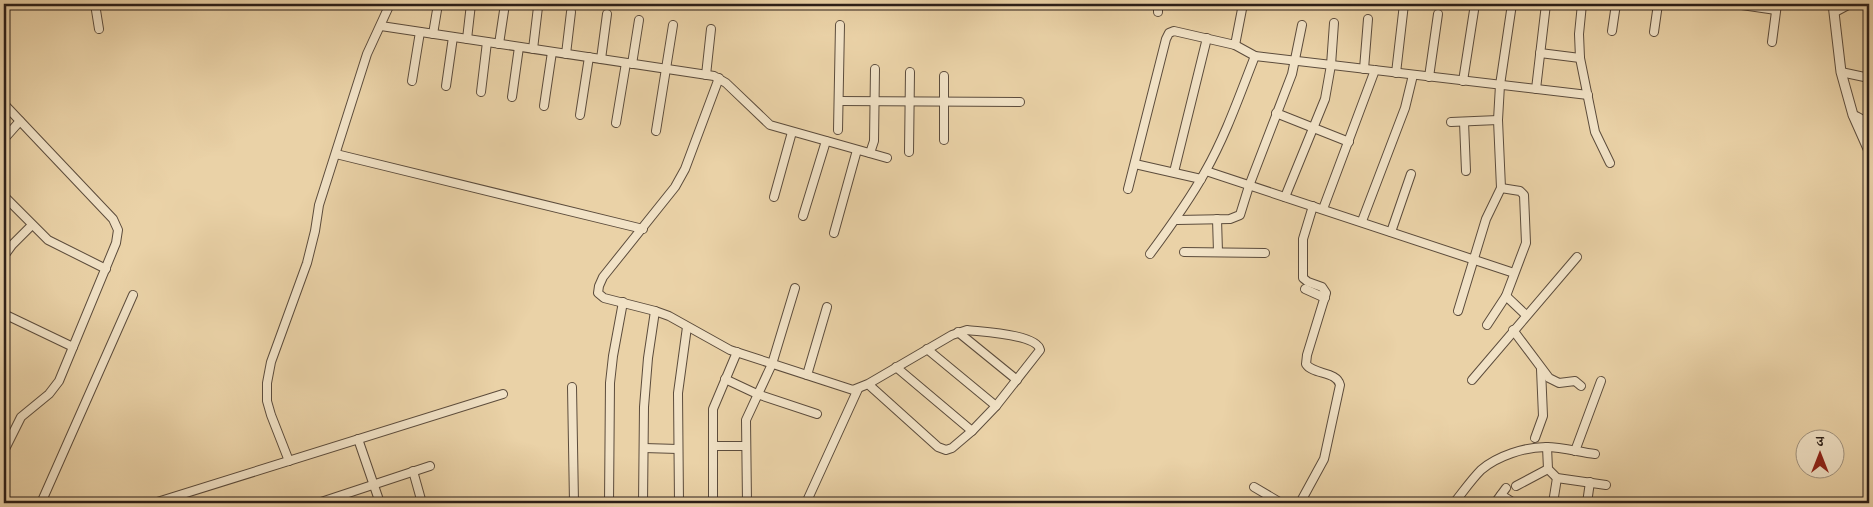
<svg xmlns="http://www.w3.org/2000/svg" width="1873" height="507" font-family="'Libre Bodoni','Noto Serif Devanagari',serif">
	<rect width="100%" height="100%" fill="#ead2a7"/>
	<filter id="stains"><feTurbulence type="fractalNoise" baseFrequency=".004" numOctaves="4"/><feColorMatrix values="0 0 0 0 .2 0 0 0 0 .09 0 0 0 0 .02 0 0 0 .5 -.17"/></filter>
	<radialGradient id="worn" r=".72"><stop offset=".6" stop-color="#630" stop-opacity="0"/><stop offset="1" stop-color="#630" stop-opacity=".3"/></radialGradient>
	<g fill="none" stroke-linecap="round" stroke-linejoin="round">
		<g stroke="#5c4c3c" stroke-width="10">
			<g id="minor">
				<polyline points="95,4 99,29"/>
				<polyline points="1582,4 1579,34 1580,58 1595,132 1610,163"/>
				<polyline points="1735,4 1776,10"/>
				<polyline points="1158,12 1158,4"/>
				<polyline points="1835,12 1850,4"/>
				<polyline points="381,26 714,76 726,83 770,125 887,158"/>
				<polyline points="1612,31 1616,4"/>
				<polyline points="1654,32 1658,4"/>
				<polyline points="433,34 438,4"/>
				<polyline points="467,39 471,4"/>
				<polyline points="1772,42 1777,4"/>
				<polyline points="499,44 505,4"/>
				<polyline points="1235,45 1243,4"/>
				<polyline points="533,49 538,7"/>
				<polyline points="1540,53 1580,58"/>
				<polyline points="566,54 571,12"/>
				<polyline points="601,59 607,14"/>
				<polyline points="632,64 639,20"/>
				<polyline points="1364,69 1368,19"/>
				<polyline points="1841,72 1869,78"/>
				<polyline points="1396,73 1404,4"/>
				<polyline points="706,75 711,29"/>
				<polyline points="1429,77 1438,14"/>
				<path d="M719 78 685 169 675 187 603 277 599 286 598 293 604 298 655 311 669 316 730 350 853 390 868 384 952 335 967 330C982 332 1037 334 1040 350L996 406 972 431 952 448 946 450 938 447 868 384"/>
				<polyline points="412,81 420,32"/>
				<polyline points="1463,81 1475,4"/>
				<polyline points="446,86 453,37"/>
				<polyline points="1536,89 1546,4"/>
				<polyline points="481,92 487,42"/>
				<polyline points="512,97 519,47"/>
				<polyline points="839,101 1020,102"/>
				<polyline points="4,104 113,219 118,230 116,243 59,381 49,394 21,417 4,451"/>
				<polyline points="544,106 552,52"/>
				<polyline points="1276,113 1349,142"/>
				<polyline points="580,115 589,57"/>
				<path d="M1853 115C1862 118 1865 121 1869 130"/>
				<polyline points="1451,122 1498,120"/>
				<polyline points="1464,122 1466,171"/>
				<polyline points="616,123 626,63"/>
				<polyline points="838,130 840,25"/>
				<polyline points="656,131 673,25"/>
				<polyline points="4,139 20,121"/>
				<polyline points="944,140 944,76"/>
				<polyline points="909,152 910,72"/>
				<polyline points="870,153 874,141 875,69"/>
				<polyline points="336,154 643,229"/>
				<polyline points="1135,164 1201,179"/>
				<polyline points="1206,171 1514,273"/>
				<polyline points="1174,172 1207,38"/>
				<polyline points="1128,189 1166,39 1169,33 1174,31 1235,45 1255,56 1588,95"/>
				<polyline points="4,196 48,240 106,269"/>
				<polyline points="774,197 792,132"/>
				<polyline points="1285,197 1325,99 1331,65 1334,23"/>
				<polyline points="1323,209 1375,70"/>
				<polyline points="803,216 826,141"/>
				<polyline points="1217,219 1218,252"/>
				<polyline points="1177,220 1230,219 1240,215 1249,186 1292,74 1302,25"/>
				<polyline points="1362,221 1405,108 1413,75"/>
				<polyline points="1391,232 1411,174"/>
				<polyline points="834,233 857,150"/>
				<polyline points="1184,252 1265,253"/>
				<path d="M1150 254C1170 227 1189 201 1205 172 1226 135 1240 94 1255 56"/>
				<polyline points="4,256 12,245 32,225"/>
				<polyline points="1305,289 1325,298"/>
				<polyline points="1506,296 1526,315"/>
				<polyline points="1458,311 1486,219 1501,188 1498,120 1500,85 1512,4"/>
				<polyline points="4,314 73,347"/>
				<polyline points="1487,325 1506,296 1526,243 1524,195 1520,191 1501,188"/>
				<polyline points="1513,330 1549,378 1559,383 1575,381 1581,386"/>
				<polyline points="958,332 1017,380"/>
				<polyline points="927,349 996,406"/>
				<polyline points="896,367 972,431"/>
				<polyline points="807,375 827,307"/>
				<polyline points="725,379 757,394 817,414"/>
				<polyline points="1472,380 1577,257"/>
				<polyline points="572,387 574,503"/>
				<polyline points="1535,438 1543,416 1541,369"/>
				<polyline points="358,439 380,503"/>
				<polyline points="713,446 746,446"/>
				<polyline points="1547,447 1548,469 1557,478 1606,485"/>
				<polyline points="644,448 678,449"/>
				<polyline points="1575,451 1601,381"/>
				<polyline points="289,461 271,415 267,401 267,383 271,362 307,263 315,231 319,205 353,98 367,54 390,4"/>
				<polyline points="413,471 422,503"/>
				<polyline points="1516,486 1548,469"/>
				<polyline points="1254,487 1281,503"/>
				<polyline points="1501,495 1514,503"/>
				<polyline points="321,502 430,466"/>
				<polyline points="41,503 133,295"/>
				<polyline points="154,503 503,394"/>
				<polyline points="609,503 610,383 613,356 623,302"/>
				<polyline points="643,503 644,407 648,358 655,311"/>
				<polyline points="679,503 678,393 687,327"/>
				<polyline points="713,503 713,409 737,352"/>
				<polyline points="747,503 746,420 772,364 795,288"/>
				<polyline points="806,503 858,389"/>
				<path d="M1300 503 1324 459 1340 385C1337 371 1313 375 1306 364L1307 355 1326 293 1322 287 1308 282 1303 278V239L1313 206"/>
				<path d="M1454 503C1463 492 1471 480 1481 470 1497 456 1525 447 1546 447 1562 447 1579 452 1595 454"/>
				<polyline points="1495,503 1506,488"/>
				<polyline points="1553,503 1557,478"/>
				<polyline points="1587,503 1590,482"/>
			</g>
		</g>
		<g stroke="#5c4c3c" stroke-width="11">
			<polyline id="tertiary" points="1833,4 1841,72 1853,115 1869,151"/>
		</g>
		<use href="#minor" stroke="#f1e2c6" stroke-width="8"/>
		<use href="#tertiary" stroke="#f1e2c6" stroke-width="9"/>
	</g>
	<rect width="1873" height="507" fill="none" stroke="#ead2a7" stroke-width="20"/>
	<rect x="5" y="5" width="1863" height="497" fill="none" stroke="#2c1f18" stroke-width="2.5"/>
	<rect x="10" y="10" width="1853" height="487" fill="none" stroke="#2c1f18"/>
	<g transform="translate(1820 454)"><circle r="24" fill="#f1e2c6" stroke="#a29480"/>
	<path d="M0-4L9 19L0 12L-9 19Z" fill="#8f2418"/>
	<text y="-8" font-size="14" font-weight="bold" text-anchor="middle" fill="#2c1f18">उ</text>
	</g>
	<rect width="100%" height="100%" filter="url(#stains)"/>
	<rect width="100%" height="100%" fill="url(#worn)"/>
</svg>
